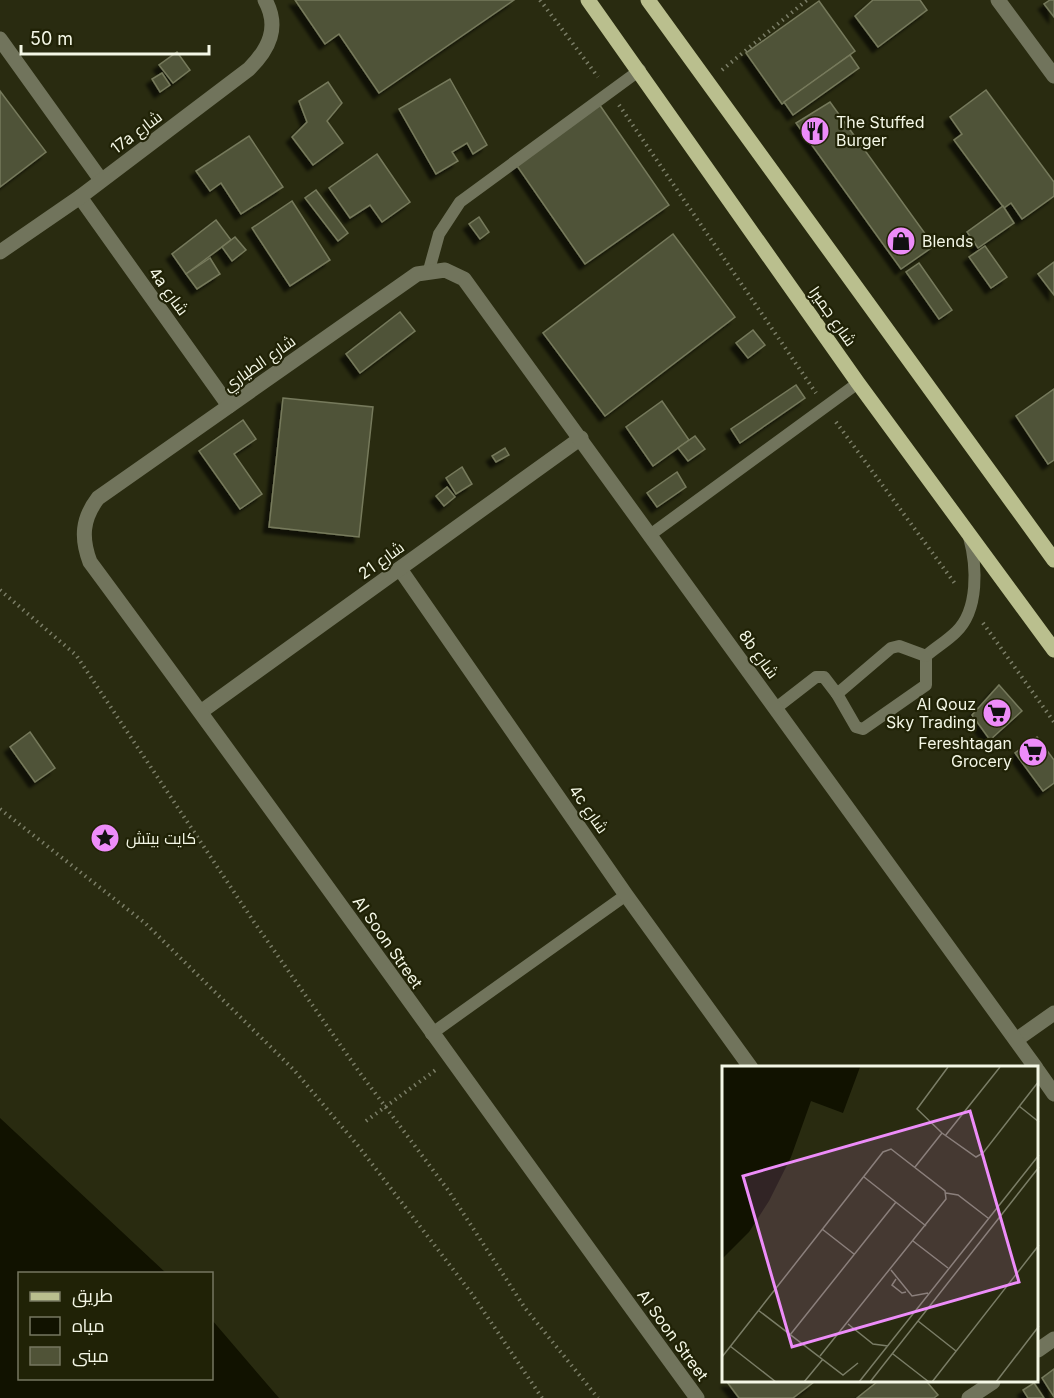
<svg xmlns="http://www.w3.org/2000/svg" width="1054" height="1398" font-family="Inter,Cairo,sans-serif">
	<defs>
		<filter id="shadow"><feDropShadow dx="-5.5" dy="5.5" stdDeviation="1.5" flood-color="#0009"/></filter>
	</defs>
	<rect width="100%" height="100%" fill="#292b10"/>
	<polygon fill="#111200" points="0,1118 166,1273 20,1274 20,1378 212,1378 212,1320 279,1398 0,1398"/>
	<g fill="#505337" stroke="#767a5c" stroke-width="1.5" filter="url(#shadow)">
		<polygon points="295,0 514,0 379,93 339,34 325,44"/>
		<polygon points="873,0 920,0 927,10 878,47 855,16"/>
		<polygon points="1050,0 1054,0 1054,17 1044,4"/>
		<polygon points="819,1 855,51 782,104 746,53"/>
		<polygon points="177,52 190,70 173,83 159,65"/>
		<polygon points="850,55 859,68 793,115 784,102"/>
		<polygon points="162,73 170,85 160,92 152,79"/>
		<polygon points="450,79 487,145 473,154 467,143 452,152 458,161 436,174 399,109"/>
		<polygon points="328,82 342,103 327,121 343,143 313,165 292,137 307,122 299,101"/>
		<polygon points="986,90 1054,182 1054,196 1022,219 1011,203 1004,208 954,140 962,134 950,117"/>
		<polygon points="0,91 46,152 0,187"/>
		<polygon points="830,102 934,246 901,269 796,123"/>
		<polygon points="599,104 669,205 585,264 515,163"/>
		<polygon points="249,136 283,187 241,214 221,183 210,191 196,171"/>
		<polygon points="377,154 410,202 382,222 370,205 350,218 329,188"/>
		<polygon points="316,190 348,233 338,241 305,198"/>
		<polygon points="292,201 330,260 290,286 252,228"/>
		<polygon points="1003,206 1014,223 978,248 967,232"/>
		<polygon points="479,217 489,232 480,239 469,224"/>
		<polygon points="216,220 231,240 186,274 172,254"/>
		<polygon points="673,234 735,317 605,416 543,333"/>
		<polygon points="235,237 246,250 232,261 222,247"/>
		<polygon points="985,246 1007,277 991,288 969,257"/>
		<polygon points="210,258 220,274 197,289 186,274"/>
		<polygon points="1054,262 1054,295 1038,274"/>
		<polygon points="919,263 952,310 939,319 906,272"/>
		<polygon points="400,312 415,331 360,373 346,354"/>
		<polygon points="753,330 765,345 748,358 736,343"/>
		<polygon points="796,385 805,398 740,443 731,429"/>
		<polygon points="1054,389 1054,460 1048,464 1016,416"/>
		<polygon points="283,398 373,407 359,537 269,527"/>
		<polygon points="662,401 689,440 653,466 626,427"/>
		<polygon points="243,420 256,439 234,454 262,494 240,509 199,451"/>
		<polygon points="695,436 705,449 688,461 678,448"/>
		<polygon points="505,448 509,455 496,462 492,456"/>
		<polygon points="462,467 472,484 456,494 446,478"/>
		<polygon points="677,472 686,487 657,507 647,493"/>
		<polygon points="447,487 455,497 444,506 436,496"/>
		<polygon points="999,685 1022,711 990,740 972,715"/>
		<polygon points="30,732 55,768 35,782 10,747"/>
		<polygon points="1037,737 1054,760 1054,783 1043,791 1015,753"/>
		<polygon points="1054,1369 1054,1397 1042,1378"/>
		<polygon points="727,1382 814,1382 793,1398 739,1398"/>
		<polygon points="877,1382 927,1382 938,1395 934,1398 857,1398"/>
		<polygon points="1034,1383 1044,1398 1028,1398 1023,1390"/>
	</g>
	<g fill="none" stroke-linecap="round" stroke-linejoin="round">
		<g stroke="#7b7e67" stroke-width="4" stroke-dasharray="1.5 4.5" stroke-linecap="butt">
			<polyline points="540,0 598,77"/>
			<polyline points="722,70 807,0"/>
			<polyline points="619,105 816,393"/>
			<polyline points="836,422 956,585"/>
			<polyline points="0,590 76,655 254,922 360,1073 448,1190 525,1308 598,1398"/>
			<polyline points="983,623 1054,722"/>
			<polyline points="0,809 145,923 294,1070 359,1147 472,1294 542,1398"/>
			<polyline points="366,1121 437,1069"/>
		</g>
		<g stroke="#71745c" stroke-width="12">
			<polyline points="429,270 439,234 460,202 640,70"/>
			<polyline points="650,535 858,383"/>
			<polyline points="837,694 856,727 863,729 926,685 926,656"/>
			<path d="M776 708 816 677H824L837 694 891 648 899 646 926 656C935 648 947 641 956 632 979 610 977 566 969 537"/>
			<polyline points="431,1034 626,895"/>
		</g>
		<g stroke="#71745c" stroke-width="15">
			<polyline points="998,0 1054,76"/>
			<polyline points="0,39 101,180"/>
			<polyline points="80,197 229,406"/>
			<path d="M0 252 80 197 249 69C269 49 280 27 265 0"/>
			<polyline points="400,569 626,895 751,1068"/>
			<polyline points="202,711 581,438"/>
			<polyline points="1016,1040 1054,1013"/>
			<polyline points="1038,1071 1054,1094"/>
			<polyline points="1038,1350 1054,1339"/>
			<path d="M697 1398C494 1120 295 839 90 562 81 538 82 519 98 498L417 274 445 270 464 279 1036 1068"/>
			<polyline points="969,1398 993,1382"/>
		</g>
		<g stroke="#babf8e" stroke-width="15">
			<polyline points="588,0 858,383 1054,650"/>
			<polyline points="648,0 1054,560"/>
		</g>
	</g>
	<defs>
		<g id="restaurant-disc" transform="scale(1.5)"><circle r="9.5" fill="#ed8cf9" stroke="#202206"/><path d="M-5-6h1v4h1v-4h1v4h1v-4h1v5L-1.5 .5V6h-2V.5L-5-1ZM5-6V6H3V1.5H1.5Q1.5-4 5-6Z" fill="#111"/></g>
		<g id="shop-disc" transform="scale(1.5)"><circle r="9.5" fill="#ed8cf9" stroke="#202206"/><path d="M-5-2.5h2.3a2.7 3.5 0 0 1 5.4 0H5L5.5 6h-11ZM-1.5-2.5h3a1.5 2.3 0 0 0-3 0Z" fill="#111"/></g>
		<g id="supermarket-disc" transform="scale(1.5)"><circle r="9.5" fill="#ed8cf9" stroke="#202206"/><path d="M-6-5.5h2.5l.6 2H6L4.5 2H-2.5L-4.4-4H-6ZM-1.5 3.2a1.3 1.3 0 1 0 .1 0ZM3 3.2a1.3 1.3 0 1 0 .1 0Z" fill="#111"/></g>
		<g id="sight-disc" transform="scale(1.5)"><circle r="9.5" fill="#ed8cf9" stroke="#202206"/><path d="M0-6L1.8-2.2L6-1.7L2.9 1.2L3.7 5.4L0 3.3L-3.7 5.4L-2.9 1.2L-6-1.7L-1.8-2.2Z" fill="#111"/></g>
	</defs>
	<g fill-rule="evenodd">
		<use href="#restaurant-disc" x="815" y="131"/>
		<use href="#shop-disc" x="901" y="241"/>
		<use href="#supermarket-disc" x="997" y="713"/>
		<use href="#supermarket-disc" x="1033" y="752"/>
		<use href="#sight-disc" x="105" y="838"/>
	</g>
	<g text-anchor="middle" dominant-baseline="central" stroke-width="4.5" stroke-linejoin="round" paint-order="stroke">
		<g font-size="16" fill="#f4f7e6" stroke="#202206" text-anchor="start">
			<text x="836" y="122">The Stuffed<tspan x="836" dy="18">Burger</tspan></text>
			<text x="922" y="241">Blends</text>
			<text x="976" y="704" text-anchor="end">Al Qouz<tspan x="976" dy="18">Sky Trading</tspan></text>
			<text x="1012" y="743" text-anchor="end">Fereshtagan<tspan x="1012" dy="18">Grocery</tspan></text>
			<text x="126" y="838">كايت بيتش</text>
		</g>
		<g font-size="16" fill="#f4f7e6" stroke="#202206">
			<text transform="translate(136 132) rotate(-37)">17a شارع</text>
			<text transform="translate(169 291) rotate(54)">4a شارع</text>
			<text transform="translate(833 316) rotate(55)">شارع جميرا</text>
			<text transform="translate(259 363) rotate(-35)">شارع الطياري</text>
			<text transform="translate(381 560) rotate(-36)">شارع 21</text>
			<text transform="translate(759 654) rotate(54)">8b شارع</text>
			<text transform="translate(589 809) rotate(55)">4c شارع</text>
			<text transform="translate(388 942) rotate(55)">Al Soon Street</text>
			<text transform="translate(673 1335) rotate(54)">Al Soon Street</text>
		</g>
	</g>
	<g transform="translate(722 1066)">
		<rect width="316" height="316" fill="#292b10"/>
		<path d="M0 1H138L121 47 89 35 69 91 47 135 27 166 0 193Z" fill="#111200"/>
		<path fill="none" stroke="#7a7d66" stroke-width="1.5" d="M226 1 195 43 220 67 254 91 261 87 317 15M297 40 317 56M223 70 278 1M193 101 220 67M142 111 204 160M224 127 236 129 266 152M100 163 132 188M191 175 226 202M169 204 190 230 206 227M174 213 170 219 180 227 184 226M36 244 121 309 136 297M196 255 234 285M126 258 151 278 166 280M68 269 174 136M8 280 54 316M171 288 207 316M0 291 161 86 169 83 223 125 224 133 98 290M82 316 101 293M137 316 317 89M148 316 317 101M210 316 317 179M274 316 317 260"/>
		<path fill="#ed8cf9" fill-opacity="0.15" stroke="#ed8cf9" stroke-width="3" d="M248 45 297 216 70 281 21 110Z"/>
		<rect width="316" height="316" fill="none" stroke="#f4f7e6" stroke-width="3"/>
	</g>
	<rect x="18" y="1272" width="195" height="108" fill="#202206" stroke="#757760" stroke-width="1.5"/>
	<rect x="30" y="1292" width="30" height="9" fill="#babf8e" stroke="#757760" stroke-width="1.5"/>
	<text x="72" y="1302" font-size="18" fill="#f4f7e6">طريق</text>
	<rect x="30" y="1317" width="30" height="18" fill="#111200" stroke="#757760" stroke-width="1.5"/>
	<text x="72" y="1332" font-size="18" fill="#f4f7e6">مياه</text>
	<rect x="30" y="1347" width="30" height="18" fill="#505337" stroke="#757760" stroke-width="1.5"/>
	<text x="72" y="1362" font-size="18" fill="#f4f7e6">مبنى</text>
	<path d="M21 45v9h188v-9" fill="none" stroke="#f4f7e6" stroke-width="3"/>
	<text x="30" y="45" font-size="18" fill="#f4f7e6" stroke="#202206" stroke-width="4.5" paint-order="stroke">50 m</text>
</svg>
